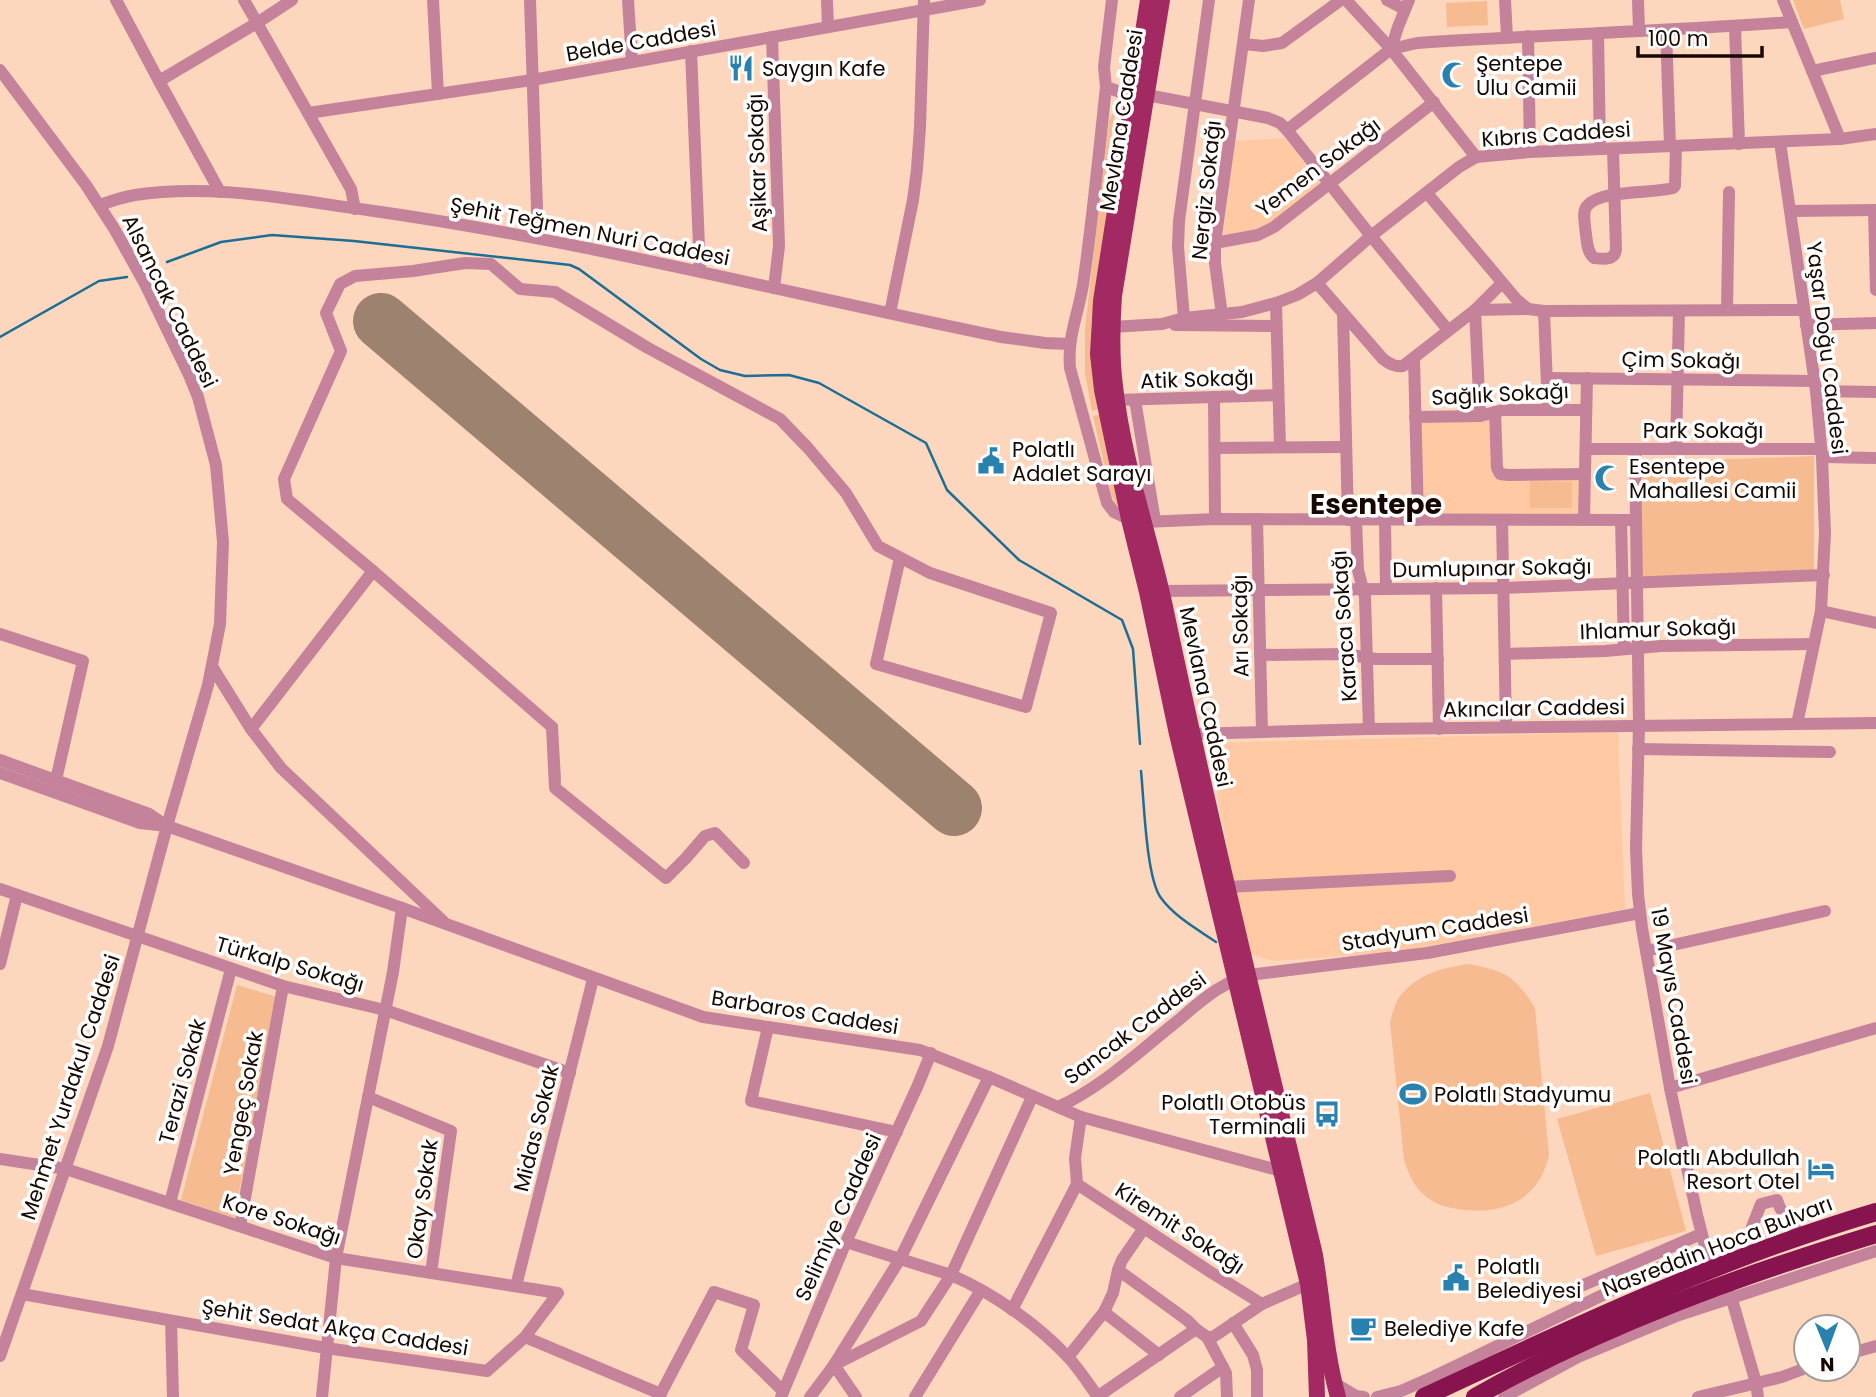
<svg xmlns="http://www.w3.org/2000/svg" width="1876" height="1397" font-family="Poppins,sans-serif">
	<rect width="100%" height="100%" fill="#fdd7bd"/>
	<g fill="#fec9a3">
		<polygon points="1285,138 1322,185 1265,228 1223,235 1235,141"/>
		<polygon points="1425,420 1492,420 1494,478 1579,478 1579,515 1423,514 1421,424"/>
		<polygon points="1618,732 1625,909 1396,952 1275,961 1247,954 1208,743"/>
	</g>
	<g fill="#f7bb91">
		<polygon points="1793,0 1840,0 1844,19 1804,29"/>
		<polygon points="1487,1 1488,25 1447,27 1446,3"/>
		<polygon points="1112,114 1115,114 1105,184 1111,197 1091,325 1091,341 1099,409 1092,411 1085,373 1085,328 1109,120"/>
		<polygon points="1101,414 1121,510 1116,505 1111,494 1093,416"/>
		<polygon points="1814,456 1814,573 1640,578 1642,462"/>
		<polygon points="1530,481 1572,482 1572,508 1530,508"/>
		<path d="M1468 964C1506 971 1515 976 1535 1008L1549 1155C1540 1197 1507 1214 1467 1210 1450 1209 1434 1205 1422 1193 1412 1183 1408 1172 1404 1160L1390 1022C1392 1015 1394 1007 1397 1001 1413 975 1441 968 1468 964Z"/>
		<polygon points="237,985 277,997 234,1218 181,1200"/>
		<polygon points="1650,1093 1686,1231 1596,1256 1557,1119"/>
	</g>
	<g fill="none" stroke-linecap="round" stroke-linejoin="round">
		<g stroke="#1c6e96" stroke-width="2.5">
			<polyline points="167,262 221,242 272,235 354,241 570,265 579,269 701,359 720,370 745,376 789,375 819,383 926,443 947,490 1019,560 1122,620 1133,649 1140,744"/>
			<polyline points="0,337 99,281 127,277"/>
			<path d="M1141 771C1144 800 1146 878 1161 898 1175 917 1197 929 1216 942"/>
		</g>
		<polyline stroke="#9e8270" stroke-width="56" points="381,321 954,808"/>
		<g stroke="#c5839b" stroke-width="12">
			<polyline points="116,0 159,81"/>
			<polyline points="244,0 351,189 355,209"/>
			<polyline points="433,0 438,94"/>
			<polyline points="530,0 538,238"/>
			<polyline points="628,0 632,62"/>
			<polyline points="827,0 828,27"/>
			<path d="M1112 0 1104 67 1106 87 1123 93 1147 95 1268 118 1280 123 1287 130 1391 49 1417 43C1542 35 1667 31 1792 22"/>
			<polyline points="1346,0 1391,49 1476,157"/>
			<polyline points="1387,0 1404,9"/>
			<polyline points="1505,0 1507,37"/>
			<polyline points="1638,0 1639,31"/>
			<polyline points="1783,0 1840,139"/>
			<polyline points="1735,26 1739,144"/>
			<polyline points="1666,30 1670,146"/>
			<polyline points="1598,33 1600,149"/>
			<polyline points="1528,36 1530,152"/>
			<polyline points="772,37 779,246 774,288"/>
			<polyline points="1244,44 1263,46 1282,43 1341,0"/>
			<polyline points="1391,49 1398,27 1409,0"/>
			<polyline points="691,51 700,271"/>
			<polyline points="0,70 86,185 115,230 144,282 189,375 198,397 216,465 223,542 220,624 208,685 167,826 108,1046 0,1356"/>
			<polyline points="1812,71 1876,58"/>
			<path d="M1106 87C1099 151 1093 215 1084 278 1080 311 1067 334 1070 368L1107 503 1114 512 1129 519"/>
			<polyline points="308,113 532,80 980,0"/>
			<polyline points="1287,130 1371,236 1448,330"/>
			<polyline points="1780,142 1816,391 1822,457 1825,533 1821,611 1797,724"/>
			<path d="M1613 149 1616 249C1615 261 1603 259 1594 258 1586 252 1587 238 1585 227 1585 221 1582 212 1587 206 1601 189 1652 194 1673 188L1675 186 1676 146"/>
			<polyline points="220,192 159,81 257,23 292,0"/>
			<polyline points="1427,193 1517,300 1528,309 1544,311 1804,310"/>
			<path d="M100 205C111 201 123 197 135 195 212 183 292 200 367 210 581 240 790 294 1001 337L1045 343 1069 344"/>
			<polyline points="1874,210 1876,290"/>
			<polyline points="1790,211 1876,210"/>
			<polyline points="1215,243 1258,235 1274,227 1434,102"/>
			<path d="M1317 283 1383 359C1390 364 1395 367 1403 366L1475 310 1502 283"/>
			<polyline points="1276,303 1280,447"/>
			<polyline points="1727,310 1729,192"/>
			<polyline points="1544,311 1548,410"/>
			<polyline points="890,313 913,200 917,169 920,127 924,0"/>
			<polyline points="1343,313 1348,520"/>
			<polyline points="1222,315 1215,263 1215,243 1249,0"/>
			<polyline points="1184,318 1178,247 1179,221 1209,0"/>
			<polyline points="1175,325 1276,326"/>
			<polyline points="1806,325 1876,323"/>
			<polyline points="1112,327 1162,324 1184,318 1242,312 1276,303 1297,295 1317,283 1371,236 1459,167 1476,157 1530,152 1840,139 1876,134"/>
			<polyline points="1414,358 1418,520"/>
			<polyline points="1547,378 1814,381"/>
			<polyline points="1816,391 1876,392"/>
			<polyline points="1214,397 1215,519"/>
			<polyline points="1117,400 1278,395"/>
			<polyline points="1135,400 1155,521"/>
			<polyline points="1495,412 1497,468 1500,474 1508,475 1585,474"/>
			<polyline points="1480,416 1475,310 1528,309"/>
			<polyline points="1415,417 1480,416 1503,410 1586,410"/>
			<polyline points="1215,448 1346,447"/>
			<polyline points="1586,449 1821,449"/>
			<polyline points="1635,449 1639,725 1636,849 1638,894 1642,928 1670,1088 1697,1215 1711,1269"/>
			<polyline points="1676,449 1679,311"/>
			<polyline points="1822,457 1876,458"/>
			<polyline points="1257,519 1262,731"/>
			<polyline points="1584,519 1587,378"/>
			<polyline points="1356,520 1358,570 1365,597 1369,729"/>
			<polyline points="1385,520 1386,589"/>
			<polyline points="1502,520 1506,727"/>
			<polyline points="1621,520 1624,649"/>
			<polyline points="1144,522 1215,519 1635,520"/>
			<polyline points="1436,588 1439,729"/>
			<polyline points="1162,591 1504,588 1824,575"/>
			<polyline points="1821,611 1876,623"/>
			<polyline points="0,634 83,661 56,780"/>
			<polyline points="1505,654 1605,651 1661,646 1813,644"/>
			<polyline points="1260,655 1345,654 1376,659 1438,659"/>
			<polyline points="213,668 251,729 281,768 443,921"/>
			<polyline points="552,727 373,571 287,499 284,479 341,351 326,313 340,284 355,276 413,271 465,263 491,264 520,289 555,292 648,348 780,419 808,448 846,493 878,546 930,573 1051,613 1026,707 876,664 900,558"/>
			<polyline points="251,729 373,571"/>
			<polyline points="1192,734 1369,729 1876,723"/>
			<polyline points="1638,749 1830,752"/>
			<polyline points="0,760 149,814 164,824"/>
			<polyline points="0,773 140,823 167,826 402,908 703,1017 920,1050 989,1077 1081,1117 1281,1171"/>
			<polyline points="555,780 552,727 555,788 666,878 686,858 705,836 715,833 744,863"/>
			<polyline points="1227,887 1450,876"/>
			<polyline points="0,889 283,986 385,1010 570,1073"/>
			<polyline points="1646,951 1825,911"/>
			<polyline points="0,964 17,895"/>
			<polyline points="768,1027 751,1101 897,1132"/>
			<polyline points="1670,1088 1876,1028"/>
			<polyline points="368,1097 451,1131 431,1273"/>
			<path d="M1058 1107C1102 1087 1137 1053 1175 1023 1200 1002 1223 979 1257 974L1427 953 1640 913"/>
			<polyline points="0,1159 66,1169 336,1258 558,1293 525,1337"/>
			<polyline points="1077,1184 1212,1273 1262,1304"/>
			<polyline points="170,1203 231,969"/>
			<polyline points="240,1226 283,986"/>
			<polyline points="1752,1227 1761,1204 1777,1200 1780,1208 1801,1236"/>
			<path d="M846 1242 951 1275C993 1293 1037 1324 1068 1357 1079 1369 1088 1383 1098 1397"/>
			<polyline points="1118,1270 1187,1320 1197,1330"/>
			<polyline points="516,1286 593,979"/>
			<polyline points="1728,1291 1733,1303 1756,1383 1758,1397"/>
			<polyline points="22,1294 326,1348 487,1371 525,1337 661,1394"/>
			<polyline points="1558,1296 1701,1234"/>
			<polyline points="1012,1310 1077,1184 1075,1158 1081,1117"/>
			<polyline points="1104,1312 1159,1355"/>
			<polyline points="171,1321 173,1397"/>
			<polyline points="1233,1323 1253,1355 1257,1370 1257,1397"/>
			<polyline points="1207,1337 1226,1373 1227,1397"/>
			<polyline points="1848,1354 1876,1346"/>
			<polyline points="1068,1357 1104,1312 1113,1293 1118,1270 1122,1260 1144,1228"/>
			<polyline points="1334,1383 1356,1396 1364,1397"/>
			<polyline points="322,1397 336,1258 393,972 402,908"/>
			<polyline points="659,1397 714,1292 754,1305 741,1350 783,1391"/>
			<polyline points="781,1397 846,1242 918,1085 931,1053"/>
			<polyline points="810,1397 834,1365 921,1321 951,1275 1032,1097"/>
			<polyline points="856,1397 834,1365 900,1259 989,1077"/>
			<polyline points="915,1397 981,1290"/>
			<polyline points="1097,1397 1193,1331 1197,1330 1207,1337 1213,1337 1262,1304 1308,1284"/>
			<polyline points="1180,1397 1223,1367"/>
			<polyline points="1377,1397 1401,1391 1433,1377 1611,1291 1644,1273 1706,1251"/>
			<polyline points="1504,1397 1578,1357 1679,1315 1876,1251"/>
			<polyline points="1698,1397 1782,1377 1806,1368"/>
		</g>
		<g stroke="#a22962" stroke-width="16">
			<polyline points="1148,0 1101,301 1098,354 1102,390 1129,519 1147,592 1177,734 1308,1284 1315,1340 1317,1397"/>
			<path d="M1162 0 1114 296C1112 326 1111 356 1115 386 1123 459 1148 530 1164 602 1210 821 1263 1038 1315 1255 1323 1302 1325 1351 1338 1397"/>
		</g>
		<g stroke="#87144e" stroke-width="18">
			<path d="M1424 1397C1573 1327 1718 1259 1876 1212"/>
			<path d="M1475 1397C1601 1326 1738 1276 1876 1234"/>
		</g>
	</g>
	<defs>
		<g id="restaurant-bare" transform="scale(2.1)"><path d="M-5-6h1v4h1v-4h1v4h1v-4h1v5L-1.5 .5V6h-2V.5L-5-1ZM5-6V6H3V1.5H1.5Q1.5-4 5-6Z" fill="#2981af" stroke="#fff" stroke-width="2.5" paint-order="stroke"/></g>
		<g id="mosque-bare" transform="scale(2.1)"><path d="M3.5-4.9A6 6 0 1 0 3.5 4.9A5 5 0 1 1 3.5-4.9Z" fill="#2981af" stroke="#fff" stroke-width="2.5" paint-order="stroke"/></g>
		<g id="civic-bare" transform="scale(2.1)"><path d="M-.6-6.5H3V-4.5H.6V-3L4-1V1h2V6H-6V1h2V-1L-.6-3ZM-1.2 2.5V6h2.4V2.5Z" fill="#2981af" stroke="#fff" stroke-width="2.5" paint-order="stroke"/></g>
		<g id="stadium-bare" transform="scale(2.1)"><path d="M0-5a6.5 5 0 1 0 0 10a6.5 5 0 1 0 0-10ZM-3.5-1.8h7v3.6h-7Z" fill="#2981af" stroke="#fff" stroke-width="2.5" paint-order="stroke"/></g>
		<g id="bus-bare" transform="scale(2.1)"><path d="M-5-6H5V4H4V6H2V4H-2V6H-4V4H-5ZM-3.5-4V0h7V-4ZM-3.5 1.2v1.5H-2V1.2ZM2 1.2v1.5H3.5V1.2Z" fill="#2981af" stroke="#fff" stroke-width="2.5" paint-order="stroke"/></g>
		<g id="hotel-bare" transform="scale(2.1)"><path d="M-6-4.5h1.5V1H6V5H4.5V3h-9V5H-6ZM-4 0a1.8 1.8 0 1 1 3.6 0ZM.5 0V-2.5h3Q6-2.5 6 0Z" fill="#2981af" stroke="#fff" stroke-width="2.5" paint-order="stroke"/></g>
		<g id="cafe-bare" transform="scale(2.1)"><path d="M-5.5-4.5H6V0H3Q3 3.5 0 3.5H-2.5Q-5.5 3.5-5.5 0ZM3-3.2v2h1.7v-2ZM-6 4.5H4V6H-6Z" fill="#2981af" stroke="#fff" stroke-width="2.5" paint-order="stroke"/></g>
	</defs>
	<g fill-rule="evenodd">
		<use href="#restaurant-bare" x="741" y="68"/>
		<use href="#mosque-bare" x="1455" y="75"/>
		<use href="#civic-bare" x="991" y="461"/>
		<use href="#mosque-bare" x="1608" y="478"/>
		<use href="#stadium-bare" x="1413" y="1094"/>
		<use href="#bus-bare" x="1327" y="1114"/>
		<use href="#hotel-bare" x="1821" y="1169"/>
		<use href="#civic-bare" x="1456" y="1278"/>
		<use href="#cafe-bare" x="1363" y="1328"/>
	</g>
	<g text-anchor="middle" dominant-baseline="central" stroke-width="7" stroke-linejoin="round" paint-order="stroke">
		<g font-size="21" fill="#160801" stroke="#fff">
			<text transform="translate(641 41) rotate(-10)">Belde Caddesi</text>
			<text transform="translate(1121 120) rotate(-81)">Mevlana Caddesi</text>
			<text transform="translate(1556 134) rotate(-4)">Kıbrıs Caddesi</text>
			<text transform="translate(757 163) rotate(-92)">Aşikar Sokağı</text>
			<text transform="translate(1318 167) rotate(-37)">Yemen Sokağı</text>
			<text transform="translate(1206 190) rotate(-84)">Nergiz Sokağı</text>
			<text transform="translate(590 231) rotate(11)">Şehit Teğmen Nuri Caddesi</text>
			<text transform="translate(170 301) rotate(64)">Alsancak Caddesi</text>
			<text transform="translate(1827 348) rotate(83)">Yaşar Doğu Caddesi</text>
			<text transform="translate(1681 360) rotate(1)">Çim Sokağı</text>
			<text transform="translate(1197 379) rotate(-2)">Atik Sokağı</text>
			<text transform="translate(1500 394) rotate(-3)">Sağlık Sokağı</text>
			<text x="1703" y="430">Park Sokağı</text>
			<text transform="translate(1492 568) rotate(-1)">Dumlupınar Sokağı</text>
			<text transform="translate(1240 626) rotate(-91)">Arı Sokağı</text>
			<text transform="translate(1344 626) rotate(-94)">Karaca Sokağı</text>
			<text transform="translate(1658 629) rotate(-2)">Ihlamur Sokağı</text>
			<text transform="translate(1206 697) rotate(78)">Mevlana Caddesi</text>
			<text transform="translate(1534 708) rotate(-1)">Akıncılar Caddesi</text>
			<text transform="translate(1435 929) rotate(-9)">Stadyum Caddesi</text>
			<text transform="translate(290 964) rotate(16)">Türkalp Sokağı</text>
			<text transform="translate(1674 996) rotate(80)">19 Mayıs Caddesi</text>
			<text transform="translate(805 1012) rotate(9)">Barbaros Caddesi</text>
			<text transform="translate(1135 1028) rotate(-37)">Sancak Caddesi</text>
			<text transform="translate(182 1081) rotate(-75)">Terazi Sokak</text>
			<text transform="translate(70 1087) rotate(-72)">Mehmet Yurdakul Caddesi</text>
			<text transform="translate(243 1103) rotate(-80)">Yengeç Sokak</text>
			<text transform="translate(536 1128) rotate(-76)">Midas Sokak</text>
			<text transform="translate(422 1199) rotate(-82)">Okay Sokak</text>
			<text transform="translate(838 1217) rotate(-66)">Selimiye Caddesi</text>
			<text transform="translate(282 1219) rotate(18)">Kore Sokağı</text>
			<text transform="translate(1180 1228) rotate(33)">Kiremit Sokağı</text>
			<text transform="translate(1717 1246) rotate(-21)">Nasreddin Hoca Bulvarı</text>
			<text transform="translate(335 1327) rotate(9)">Şehit Sedat Akça Caddesi</text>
		</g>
		<g font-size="21" fill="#160801" stroke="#fff" text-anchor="start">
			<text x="1476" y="63">Şentepe<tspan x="1476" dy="24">Ulu Camii</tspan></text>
			<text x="762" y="68">Saygın Kafe</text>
			<text x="1012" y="449">Polatlı<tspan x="1012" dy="24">Adalet Sarayı</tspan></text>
			<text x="1629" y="466">Esentepe<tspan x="1629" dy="24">Mahallesi Camii</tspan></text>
			<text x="1434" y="1094">Polatlı Stadyumu</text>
			<text x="1306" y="1102" text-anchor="end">Polatlı Otobüs<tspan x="1306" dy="24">Terminali</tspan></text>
			<text x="1800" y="1157" text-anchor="end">Polatlı Abdullah<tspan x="1800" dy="24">Resort Otel</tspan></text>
			<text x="1477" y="1266">Polatlı<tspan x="1477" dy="24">Belediyesi</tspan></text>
			<text x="1384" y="1328">Belediye Kafe</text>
		</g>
		<g font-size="28" font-weight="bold" fill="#160801" stroke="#fff">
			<text x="1376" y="504">Esentepe</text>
		</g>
	</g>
	<g transform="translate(1827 1348) rotate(179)"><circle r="33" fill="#ffffff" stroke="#a29c99" stroke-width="2"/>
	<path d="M0-5L12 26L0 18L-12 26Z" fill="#2981af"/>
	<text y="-10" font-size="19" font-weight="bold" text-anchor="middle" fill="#160801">N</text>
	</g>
	<path d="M1638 46v10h124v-10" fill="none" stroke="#160801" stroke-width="3.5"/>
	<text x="1648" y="46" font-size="21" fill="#160801" stroke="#ffffff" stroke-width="5" paint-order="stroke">100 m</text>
</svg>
